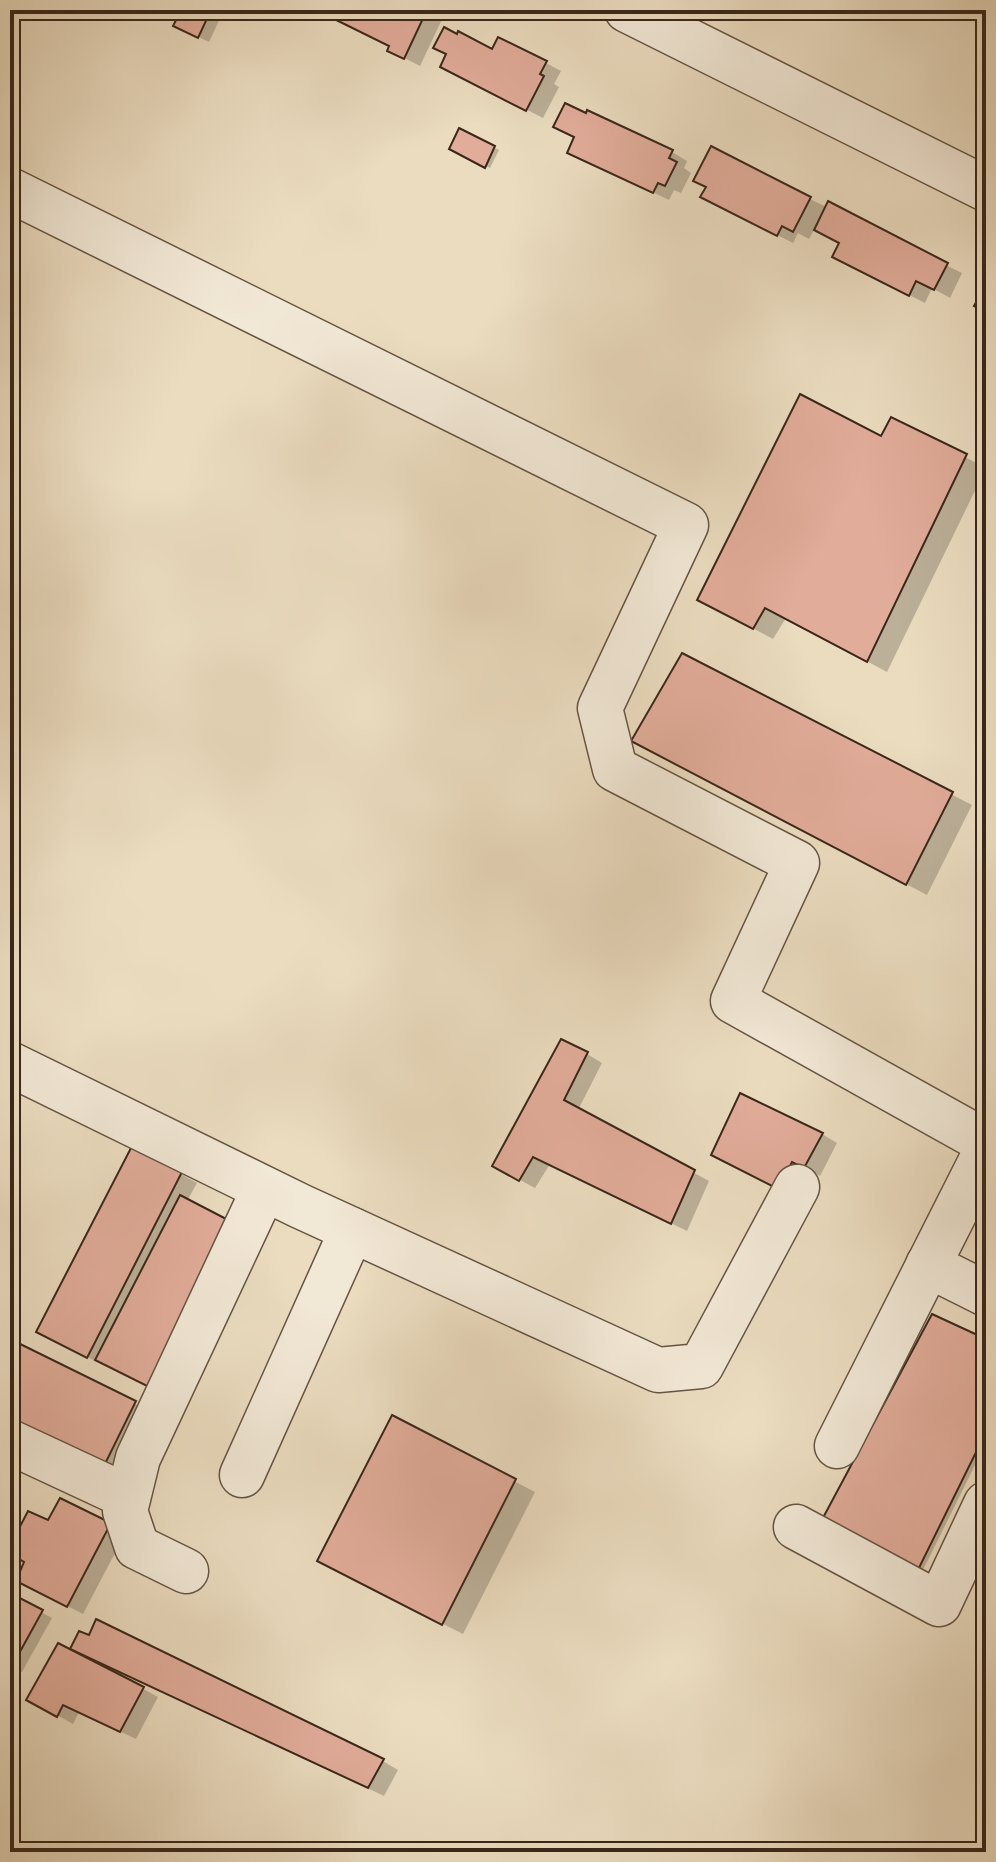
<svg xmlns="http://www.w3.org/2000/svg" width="996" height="1862" font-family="'Gentium Book Plus',serif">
	<rect width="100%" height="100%" fill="#ebdcc0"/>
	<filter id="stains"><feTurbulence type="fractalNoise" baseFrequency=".0025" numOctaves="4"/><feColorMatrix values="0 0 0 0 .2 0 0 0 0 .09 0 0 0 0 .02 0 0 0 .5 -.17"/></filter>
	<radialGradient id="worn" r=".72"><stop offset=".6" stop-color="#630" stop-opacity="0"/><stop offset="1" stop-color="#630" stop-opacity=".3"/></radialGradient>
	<g fill="#0003">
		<polygon points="183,10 224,10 209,42 186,31"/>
		<polygon points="317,10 441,10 445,13 420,66 389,50 391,46"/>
		<polygon points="457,37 493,52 546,63 561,71 554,84 559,87 543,118 458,75"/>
		<polygon points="587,115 672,152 687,161 684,168 691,173 681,193 674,190 669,200 570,153"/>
		<polygon points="460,131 499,150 490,168 451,148"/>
		<polygon points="810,199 962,273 950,298 932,288 925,303 850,265 841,243 815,228 809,239 798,233 793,243 718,205"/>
		<polygon points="892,419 986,468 887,672 786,618 773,639 719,610 882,439"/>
		<polygon points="683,656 972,805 927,895 654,752"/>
		<polygon points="587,1054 602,1063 578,1110 709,1181 687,1231 550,1164 535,1188 494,1166"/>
		<polygon points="822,1134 837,1143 820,1176 808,1170 729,1163"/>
		<polygon points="133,1148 197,1183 187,1201 164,1394 104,1363 103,1365 54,1340"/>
		<polygon points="10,1341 155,1414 124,1478 10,1422"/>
		<polygon points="986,1342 986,1443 921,1574 824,1531"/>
		<polygon points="393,1418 535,1492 463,1634 340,1572"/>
		<polygon points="61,1501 125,1534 83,1614 34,1589 27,1562 10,1552 49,1522"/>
		<polygon points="10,1595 52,1618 22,1672 10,1667"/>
		<polygon points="80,1633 383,1761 398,1770 384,1796 123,1673 121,1677 158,1697 136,1739 79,1712 73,1724 28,1699 71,1651"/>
	</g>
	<g fill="#e1ac9a" stroke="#3a2719" stroke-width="2">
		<polygon points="181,10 211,10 198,38 173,26"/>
		<polygon points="316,10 427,10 404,59 387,51 389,46"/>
		<polygon points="444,27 457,34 458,31 492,49 498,37 547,61 540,74 544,76 526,111 440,67 446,54 433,48"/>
		<polygon points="565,103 586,113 587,110 673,150 669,158 677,162 665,186 658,183 653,193 567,153 574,137 553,127"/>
		<polygon points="459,128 495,146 485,168 449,149"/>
		<polygon points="711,146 811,197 793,232 782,226 777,236 700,197 706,187 693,181"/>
		<polygon points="828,201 948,263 934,290 916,281 909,296 832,257 839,243 814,230"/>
		<polygon points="986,284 986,312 974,306"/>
		<polygon points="800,394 881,436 891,417 967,454 867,662 765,608 753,629 697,600"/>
		<polygon points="682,653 953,792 906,885 631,741"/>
		<polygon points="561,1039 588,1052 564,1100 695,1170 671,1224 533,1157 519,1181 492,1166"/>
		<polygon points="740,1093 823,1133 804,1168 792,1162 778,1189 711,1155"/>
		<polygon points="132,1146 182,1172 87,1358 36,1332"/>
		<polygon points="180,1195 232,1222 147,1386 95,1360"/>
		<polygon points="932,1314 986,1339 986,1432 916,1574 817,1529"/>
		<polygon points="10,1339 136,1401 103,1468 10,1423"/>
		<polygon points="392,1415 516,1479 442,1625 317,1561"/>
		<polygon points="60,1498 111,1523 67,1607 16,1581 24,1562 10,1554 10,1546 28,1511 48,1520"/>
		<polygon points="10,1593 43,1610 11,1668 10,1668"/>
		<polygon points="96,1619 384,1759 368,1788 70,1649 79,1631 89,1635"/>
		<polygon points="58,1643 144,1687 120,1732 63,1705 57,1717 26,1700"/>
	</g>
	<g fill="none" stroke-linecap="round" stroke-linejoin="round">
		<g stroke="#665443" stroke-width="47">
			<g id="minor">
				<polyline points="627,10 986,189"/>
				<polyline points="10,190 686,525 600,708 615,769 797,863 733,1001 986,1142"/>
				<polyline points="10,1064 300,1206 658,1370 701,1366 797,1187"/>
				<polyline points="928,1265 986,1294"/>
				<polyline points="10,1442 128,1497"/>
				<polyline points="837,1446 986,1151"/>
				<polyline points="242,1475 352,1230"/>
				<polyline points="796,1527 939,1604 986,1504"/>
				<polyline points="186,1571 137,1547 125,1511 138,1458 264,1189"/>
			</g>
		</g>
		<use href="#minor" stroke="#f2e8d6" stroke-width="44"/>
	</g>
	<rect width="996" height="1862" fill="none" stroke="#ebdcc0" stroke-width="40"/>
	<rect x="12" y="12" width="972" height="1838" fill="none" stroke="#3a2719" stroke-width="4"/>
	<rect x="20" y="20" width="956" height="1822" fill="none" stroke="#3a2719" stroke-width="2"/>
	<rect width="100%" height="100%" filter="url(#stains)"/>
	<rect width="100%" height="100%" fill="url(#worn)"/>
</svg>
